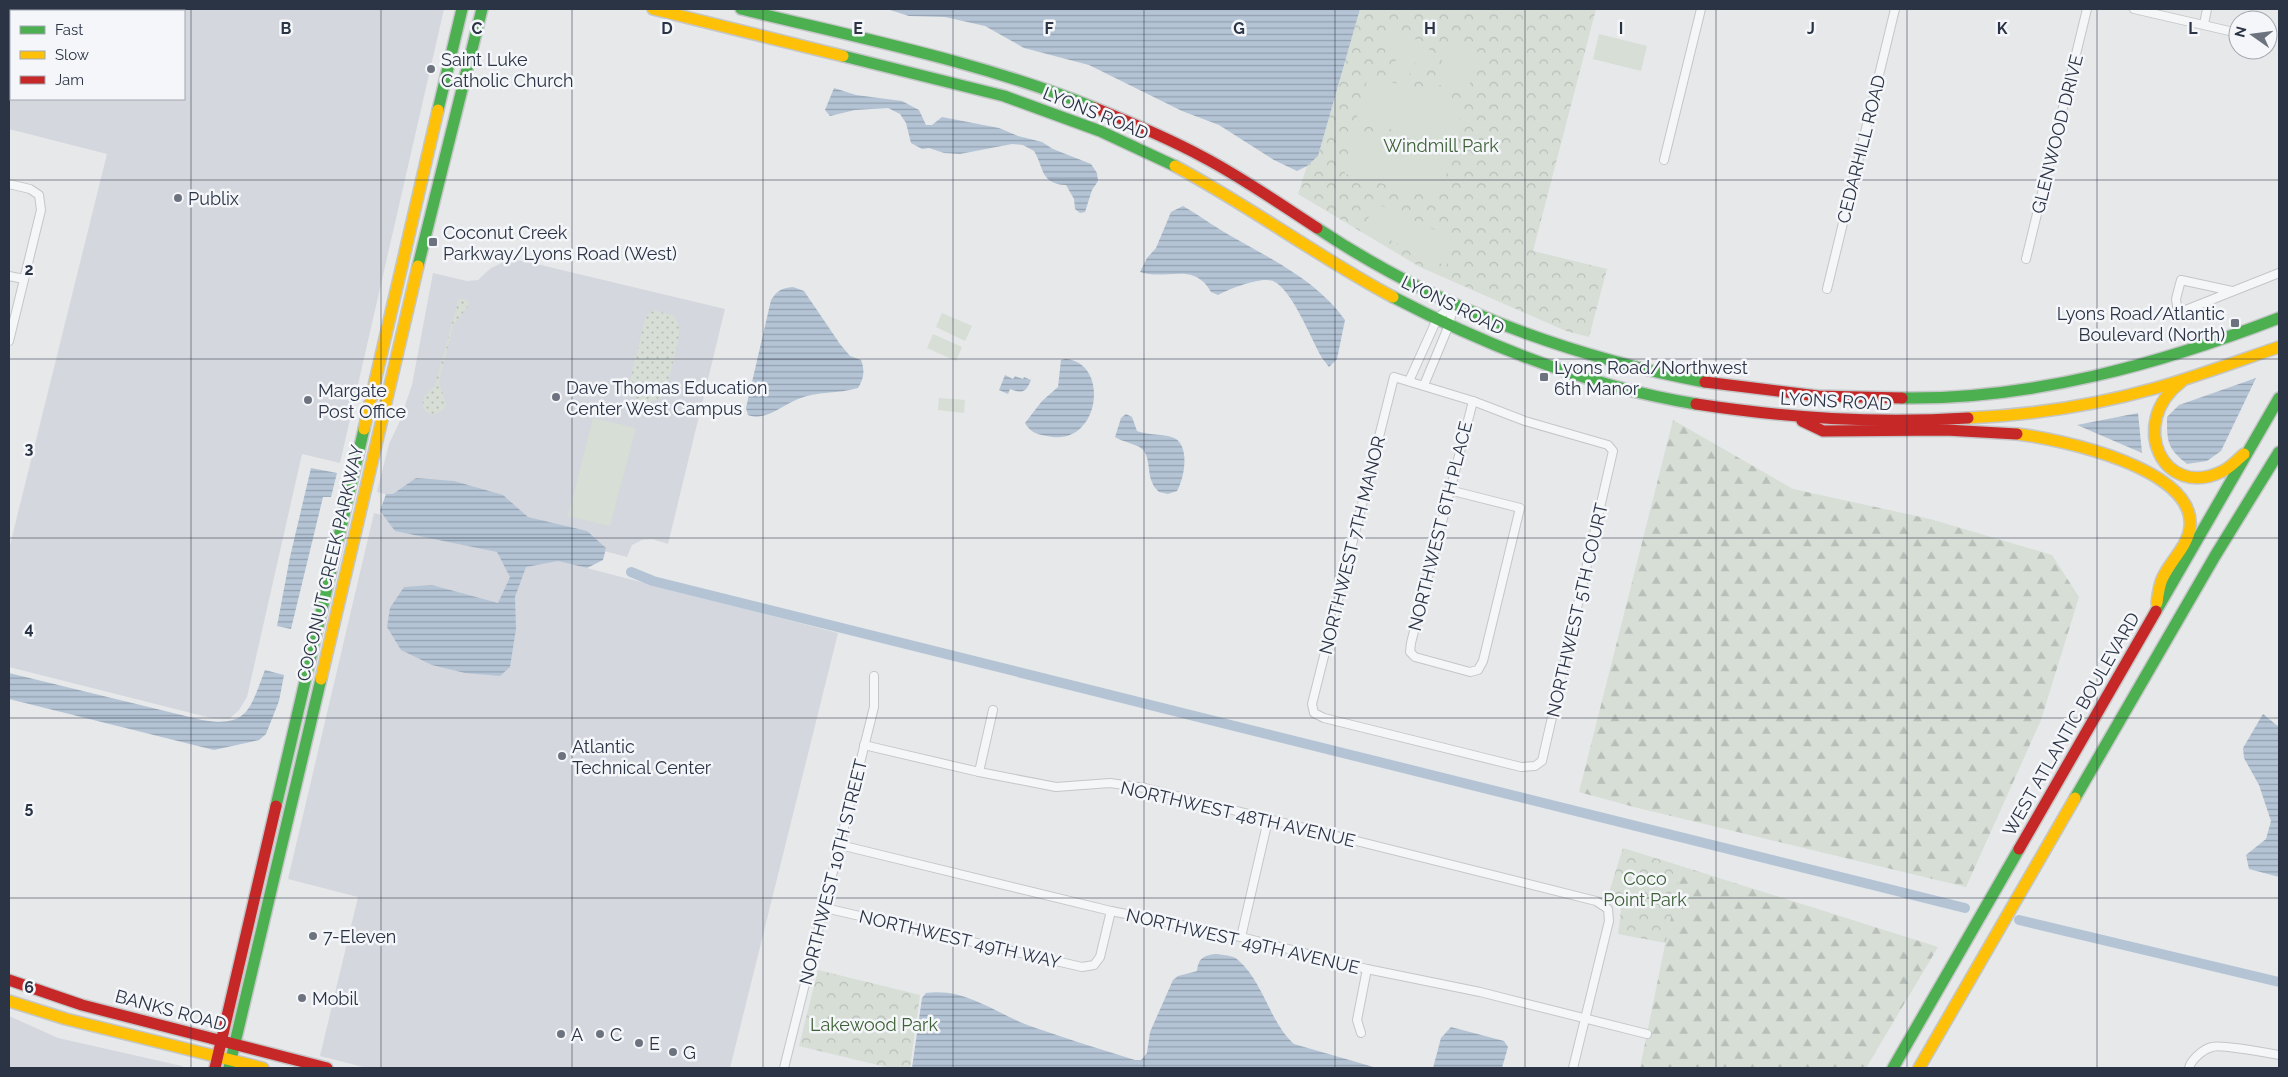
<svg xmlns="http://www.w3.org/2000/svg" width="2288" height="1077" font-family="Raleway,sans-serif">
	<defs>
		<pattern id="grass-dots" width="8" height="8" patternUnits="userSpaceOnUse" patternTransform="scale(1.25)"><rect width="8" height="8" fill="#d6ded6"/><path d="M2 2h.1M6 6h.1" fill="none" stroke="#b8bfb9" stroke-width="1.8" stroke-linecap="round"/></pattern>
		<pattern id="forest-firs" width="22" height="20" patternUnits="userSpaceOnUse" patternTransform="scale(1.25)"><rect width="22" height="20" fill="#d6ded6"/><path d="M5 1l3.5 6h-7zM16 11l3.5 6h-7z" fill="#b8bfb9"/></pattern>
		<pattern id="park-crowns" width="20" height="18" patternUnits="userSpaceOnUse" patternTransform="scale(1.25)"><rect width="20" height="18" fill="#d6ded6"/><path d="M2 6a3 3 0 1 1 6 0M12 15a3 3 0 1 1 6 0" fill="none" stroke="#b8bfb9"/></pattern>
		<pattern id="water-rules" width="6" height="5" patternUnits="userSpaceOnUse" patternTransform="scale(1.25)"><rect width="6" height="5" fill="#b4c4d5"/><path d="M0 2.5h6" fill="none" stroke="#93a0af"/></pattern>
	</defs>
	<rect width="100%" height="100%" fill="#e6e8ea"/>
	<g fill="#d4d7dd" fill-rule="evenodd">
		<path d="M9 9H444L340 463 302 454 247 697 239 710 229 719 211 718 9 667V549L107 154 9 129ZM11 11H184V99H11Z"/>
		<polygon points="508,260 524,261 725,309 668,544 652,539 642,540 632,545 627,557 377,492 389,444 399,423 412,385 433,273 467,281 478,280 491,268"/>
		<polygon points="374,513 838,633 730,1068 367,1068 320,1056 358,897 288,879"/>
		<polygon points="9,1016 58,1038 182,1066 183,1068 9,1068"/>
	</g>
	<g fill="url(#grass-dots)">
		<path d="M459 298 468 300 469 305 453 326 439 382 446 404 443 411 432 415 425 411C418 398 428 394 435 385Z"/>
		<path d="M654 310 674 316 679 325V338L666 391 661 398 646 404C634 401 629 393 630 381L645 319 647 315Z"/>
	</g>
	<g fill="url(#forest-firs)">
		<polygon points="1673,420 1793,489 1930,519 2052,555 2079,597 2041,720 1966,887 1634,807 1579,792"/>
		<polygon points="1681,866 1938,947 1866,1068 1640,1068"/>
	</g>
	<g fill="url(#park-crowns)">
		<polygon points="1360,9 1596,9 1533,251 1607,269 1589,337 1566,331 1420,267 1298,194 1307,166 1318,156"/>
		<polygon points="1623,848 1681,866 1666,943 1618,934 1621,910 1609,892"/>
		<polygon points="818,970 920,995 910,1068 890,1068 799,1046"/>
	</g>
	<g fill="#d6ded6">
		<polygon points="1390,33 1431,43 1425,66 1413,63 1408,80 1392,76 1396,59 1384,56"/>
		<polygon points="1599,34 1647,46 1641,71 1593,59"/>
		<polygon points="1446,44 1478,52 1468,92 1436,84"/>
		<polygon points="1372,77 1460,100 1464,105 1455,141 1450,145 1360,121 1357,117 1367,81"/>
		<polygon points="1358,131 1448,153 1450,158 1442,194 1437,198 1345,174 1344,170 1353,134"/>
		<polygon points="1375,203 1457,240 1446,266 1364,228"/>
		<polygon points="942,313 972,326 965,341 936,327"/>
		<polygon points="933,334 962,347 956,361 927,348"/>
		<polygon points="939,398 965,400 964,413 938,410"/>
		<polygon points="593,418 636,428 610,526 568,516"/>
	</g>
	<g fill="url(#water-rules)">
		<polygon points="887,9 1360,9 1318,156 1307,166 1297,171 1274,160 1219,125 1182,111 1089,65 1024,48 985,26 945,17 909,16"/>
		<path d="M834 88 856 95 902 101 919 110 926 125H932L942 117 999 128 1018 136 1042 142 1053 149 1091 164 1097 173 1098 181 1092 190 1085 212 1080 213 1075 209 1074 199 1066 185C1040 184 1044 167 1034 151L1023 145 1012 144 960 154 944 153 929 148 922 149 911 143 906 123 900 114 888 108 855 110 830 116 825 110Z"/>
		<path d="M1183 206C1202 217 1219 230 1238 240 1277 262 1319 283 1345 320L1337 359 1329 367 1322 358C1311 339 1292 289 1273 281 1261 276 1229 289 1218 295L1211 292C1194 261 1167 281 1140 272L1147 258 1156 248 1171 212Z"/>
		<path d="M793 287 804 291 840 344 850 356 861 360C865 370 864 379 858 388 838 394 817 391 798 399 782 405 765 422 748 415L746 408 771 300C777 291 781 288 793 287Z"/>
		<path d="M1066 359C1111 363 1100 449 1047 436 1036 434 1030 432 1025 423L1042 401 1058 387 1061 360Z"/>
		<path d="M1005 375 1013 379 1015 376 1023 379 1024 377 1031 380C1026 392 1023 394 1010 389L1008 394 999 390Z"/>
		<path d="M2256 378 2221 451 2207 461 2187 464C2167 448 2167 442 2167 417L2179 405Z"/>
		<polygon points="2138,413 2142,453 2077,425"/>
		<path d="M1126 414 1132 417 1137 431C1149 436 1167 433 1176 439 1190 449 1184 479 1177 491L1168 494 1159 492C1156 489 1153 486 1152 482 1147 472 1151 456 1141 448 1133 443 1123 442 1115 437L1121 418Z"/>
		<polygon points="311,468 337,473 331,497 323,497 291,629 277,626 290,557"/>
		<polygon points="416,478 454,481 503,495 528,517 587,531 606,548 603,560 587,568 558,561 526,567 515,597 516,629 510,667 500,676 465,673 432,665 401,650 387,627 390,608 404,587 432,585 498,603 510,577 497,552 395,531 380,511 386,494 393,494"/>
		<path d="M265 670 284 675 279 701 266 734 259 740 214 750 9 699V673L202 720C249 728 250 708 265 670Z"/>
		<polygon points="2263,714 2279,727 2279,877 2249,869 2246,855 2266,839 2271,821 2259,785 2244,758 2243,748"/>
		<path d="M1216 954C1222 955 1233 955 1238 960 1263 981 1270 1023 1294 1044L1377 1068H912L922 998 926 993C966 988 995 1013 1030 1026 1064 1038 1100 1049 1135 1060H1141L1147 1053 1150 1032 1173 980 1178 976 1197 971C1198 959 1203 955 1216 954Z"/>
		<polygon points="1451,1027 1504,1041 1508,1047 1502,1068 1433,1068 1441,1038"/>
	</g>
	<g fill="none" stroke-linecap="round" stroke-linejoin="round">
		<g stroke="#b4c4d5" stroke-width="10">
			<polyline points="631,572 653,581 1965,908"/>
			<polyline points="2019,920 2279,982"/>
		</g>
		<g stroke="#c4c6c8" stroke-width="10">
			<g id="street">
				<polyline points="2134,9 2238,33"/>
				<polyline points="2204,24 2207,9"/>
				<polyline points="1664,160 1701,9"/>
				<polyline points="9,184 30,189 39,195 41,210 9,341"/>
				<polyline points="2026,259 2087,9"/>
				<polyline points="9,276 24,279"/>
				<polyline points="1827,289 1895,9"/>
				<polyline points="2232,291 2181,280 2176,299 2178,313 2279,273"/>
				<polygon points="1394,377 1473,401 1525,421 1608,445 1613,451 1542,761 1535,766 1521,767 1324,718 1314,713 1312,704"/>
				<polyline points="1409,381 1437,319 1454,303"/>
				<polyline points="1424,385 1449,325 1454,303"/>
				<polyline points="1449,490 1520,508 1483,661 1478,670 1470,672 1415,657 1410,652 1411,643 1473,401"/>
				<polyline points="864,745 979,772 1056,787 1110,783 1145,788 1596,901 1608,909 1609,921 1573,1068"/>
				<polyline points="979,772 993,710"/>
				<polyline points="840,845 1111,911 1241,937 1367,969 1480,992 1647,1034"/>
				<polyline points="825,908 1082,967 1094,965 1100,957 1111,911"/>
				<polyline points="1241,937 1268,820"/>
				<polyline points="1361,1033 1357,1020 1367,969"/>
				<polyline points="784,1068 874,707 874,676"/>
				<path d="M2189 1068C2191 1060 2203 1049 2212 1047 2219 1044 2268 1053 2279 1055"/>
			</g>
		</g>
		<g stroke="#c4c6c8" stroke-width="14">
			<g id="fast">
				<path d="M741 9C859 38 982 62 1095 108"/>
				<polyline points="843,56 1004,96 1100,131 1175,166"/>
				<polyline points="438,110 462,9"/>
				<path d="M1317 228C1434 306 1567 356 1705 382"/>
				<polyline points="418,266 482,9"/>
				<path d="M1393 297C1487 346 1590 387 1696 404"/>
				<path d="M1902 398C2031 400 2160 364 2279 318"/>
				<polyline points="2156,611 2279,398"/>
				<polyline points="2075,798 2215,556 2279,452"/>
				<polyline points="276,806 364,429"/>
				<polyline points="229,1068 321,679"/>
				<polyline points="1893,1068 2019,849"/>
			</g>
		</g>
		<g stroke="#c4c6c8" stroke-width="14">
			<g id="slow">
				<polyline points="653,9 843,56"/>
				<path d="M1175 166C1250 206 1318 257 1393 297"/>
				<path d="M2181 382C2127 423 2163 501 2223 471 2231 467 2237 460 2244 454"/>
				<path d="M1968 418C2031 415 2096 405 2156 388 2198 376 2238 361 2279 347"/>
				<polyline points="364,429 438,110"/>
				<path d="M2017 434C2060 439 2196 468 2190 527 2188 546 2171 560 2163 577 2159 585 2158 594 2157 603"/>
				<polyline points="321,679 418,266"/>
				<polyline points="9,1001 66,1019 263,1068"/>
				<polyline points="1919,1068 2075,798"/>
			</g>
		</g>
		<g stroke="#c4c6c8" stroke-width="14">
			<g id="jam">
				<path d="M1095 108C1132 123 1168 138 1203 157 1243 178 1280 204 1317 228"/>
				<polyline points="1705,382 1818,396 1902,398"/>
				<path d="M1696 404C1789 418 1874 424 1968 418"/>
				<polyline points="1802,421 1823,431 1946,430 2017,434"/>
				<polyline points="2019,849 2156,611"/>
				<polyline points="9,980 82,1005 327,1068"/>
				<polyline points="215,1068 276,806"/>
			</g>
		</g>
		<use href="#street" stroke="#f5f6f7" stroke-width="8"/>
		<use href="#fast" stroke="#4caf50" stroke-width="11"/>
		<use href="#slow" stroke="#ffc107" stroke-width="11"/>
		<use href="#jam" stroke="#c62828" stroke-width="11"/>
	</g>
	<path fill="none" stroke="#2b3445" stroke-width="1" stroke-opacity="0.55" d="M191 9V1068M381 9V1068M572 9V1068M763 9V1068M953 9V1068M1144 9V1068M1335 9V1068M1525 9V1068M1716 9V1068M1907 9V1068M2097 9V1068M9 180H2279M9 359H2279M9 538H2279M9 718H2279M9 898H2279"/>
	<g fill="#6c737f" stroke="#f4f6f9" stroke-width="2">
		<circle cx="431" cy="69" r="5"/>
		<circle cx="178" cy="198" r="5"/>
		<rect x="428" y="237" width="10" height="10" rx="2.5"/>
		<rect x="2230" y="318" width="10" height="10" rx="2.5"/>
		<rect x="1539" y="372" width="10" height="10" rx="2.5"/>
		<circle cx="556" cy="397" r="5"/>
		<circle cx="308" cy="400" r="5"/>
		<circle cx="562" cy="756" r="5"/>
		<circle cx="313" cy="936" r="5"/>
		<circle cx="302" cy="998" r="5"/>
		<circle cx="561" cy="1034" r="5"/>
		<circle cx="600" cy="1034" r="5"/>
		<circle cx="639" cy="1043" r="5"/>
		<circle cx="673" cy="1052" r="5"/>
	</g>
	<g text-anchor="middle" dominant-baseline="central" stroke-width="5" stroke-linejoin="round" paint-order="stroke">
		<g font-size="18" fill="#2b3445" stroke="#f4f6f9" text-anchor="start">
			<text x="441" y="59">Saint Luke<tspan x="441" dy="21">Catholic Church</tspan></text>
			<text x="188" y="198">Publix</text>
			<text x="443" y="232">Coconut Creek<tspan x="443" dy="21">Parkway/Lyons Road (West)</tspan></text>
			<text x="2225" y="313" text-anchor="end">Lyons Road/Atlantic<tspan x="2225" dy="21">Boulevard (North)</tspan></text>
			<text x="1554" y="367">Lyons Road/Northwest<tspan x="1554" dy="21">6th Manor</tspan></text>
			<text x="566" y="387">Dave Thomas Education<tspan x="566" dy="21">Center West Campus</tspan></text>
			<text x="318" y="390">Margate<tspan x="318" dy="21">Post Office</tspan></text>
			<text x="572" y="746">Atlantic<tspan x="572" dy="21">Technical Center</tspan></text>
			<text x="323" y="936">7-Eleven</text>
			<text x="312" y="998">Mobil</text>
			<text x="571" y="1034">A</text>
			<text x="610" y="1034">C</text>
			<text x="649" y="1043">E</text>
			<text x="683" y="1052">G</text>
		</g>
		<g font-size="18" fill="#2b3445" stroke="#f4f6f9">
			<text transform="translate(1096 113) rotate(22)">LYONS ROAD</text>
			<text transform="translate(2057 134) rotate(-76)">GLENWOOD DRIVE</text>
			<text transform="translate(1861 149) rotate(-76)">CEDARHILL ROAD</text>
			<text transform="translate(1453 305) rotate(26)">LYONS ROAD</text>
			<text transform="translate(1836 401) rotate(3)">LYONS ROAD</text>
			<text transform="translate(1440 526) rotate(-76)">NORTHWEST 6TH PLACE</text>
			<text transform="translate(1352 545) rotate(-76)">NORTHWEST 7TH MANOR</text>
			<text transform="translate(330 563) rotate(-77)">COCONUT CREEK PARKWAY</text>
			<text transform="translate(1577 610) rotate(-77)">NORTHWEST 5TH COURT</text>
			<text transform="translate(2071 724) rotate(-60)">WEST ATLANTIC BOULEVARD</text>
			<text transform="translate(1238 814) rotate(13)">NORTHWEST 48TH AVENUE</text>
			<text transform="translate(833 872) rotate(-76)">NORTHWEST 10TH STREET</text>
			<text transform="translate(960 939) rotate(13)">NORTHWEST 49TH WAY</text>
			<text transform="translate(1243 941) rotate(13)">NORTHWEST 49TH AVENUE</text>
			<text transform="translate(171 1010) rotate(15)">BANKS ROAD</text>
		</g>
		<g font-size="18" fill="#3f6138" stroke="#f4f6f9">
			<text x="1441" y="145">Windmill Park</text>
			<text x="1645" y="878">Coco<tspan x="1645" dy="21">Point Park</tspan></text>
			<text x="874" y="1024">Lakewood Park</text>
		</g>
	</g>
	<g font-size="16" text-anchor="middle" font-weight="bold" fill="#2b3445" stroke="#f4f6f9" stroke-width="5" stroke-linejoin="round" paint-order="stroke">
		<text x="286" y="34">B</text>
		<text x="477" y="34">C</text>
		<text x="667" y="34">D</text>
		<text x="858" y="34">E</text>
		<text x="1049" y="34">F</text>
		<text x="1239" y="34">G</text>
		<text x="1430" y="34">H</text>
		<text x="1621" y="34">I</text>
		<text x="1811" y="34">J</text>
		<text x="2002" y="34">K</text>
		<text x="2193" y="34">L</text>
		<text x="29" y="275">2</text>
		<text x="29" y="454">3</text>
		<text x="29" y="634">4</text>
		<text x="29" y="813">5</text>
		<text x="29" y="993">6</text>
	</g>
	<rect width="2288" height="1077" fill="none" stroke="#2b3445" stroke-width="20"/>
	<rect x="10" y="10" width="175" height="90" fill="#f4f6f9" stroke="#a4a8b1"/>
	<rect x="20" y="26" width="25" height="8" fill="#4caf50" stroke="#a4a8b1"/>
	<text x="55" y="35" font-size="15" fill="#2b3445">Fast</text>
	<rect x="20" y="51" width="25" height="8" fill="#ffc107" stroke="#a4a8b1"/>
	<text x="55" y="60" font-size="15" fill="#2b3445">Slow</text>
	<rect x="20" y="76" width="25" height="8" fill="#c62828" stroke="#a4a8b1"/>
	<text x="55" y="85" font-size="15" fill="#2b3445">Jam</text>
	<g transform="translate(2253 35) rotate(284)"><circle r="24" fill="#f4f6f9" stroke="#a4a8b1"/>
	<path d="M0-4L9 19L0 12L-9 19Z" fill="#6c737f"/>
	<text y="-8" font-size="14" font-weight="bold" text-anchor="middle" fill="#2b3445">N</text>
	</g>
</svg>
